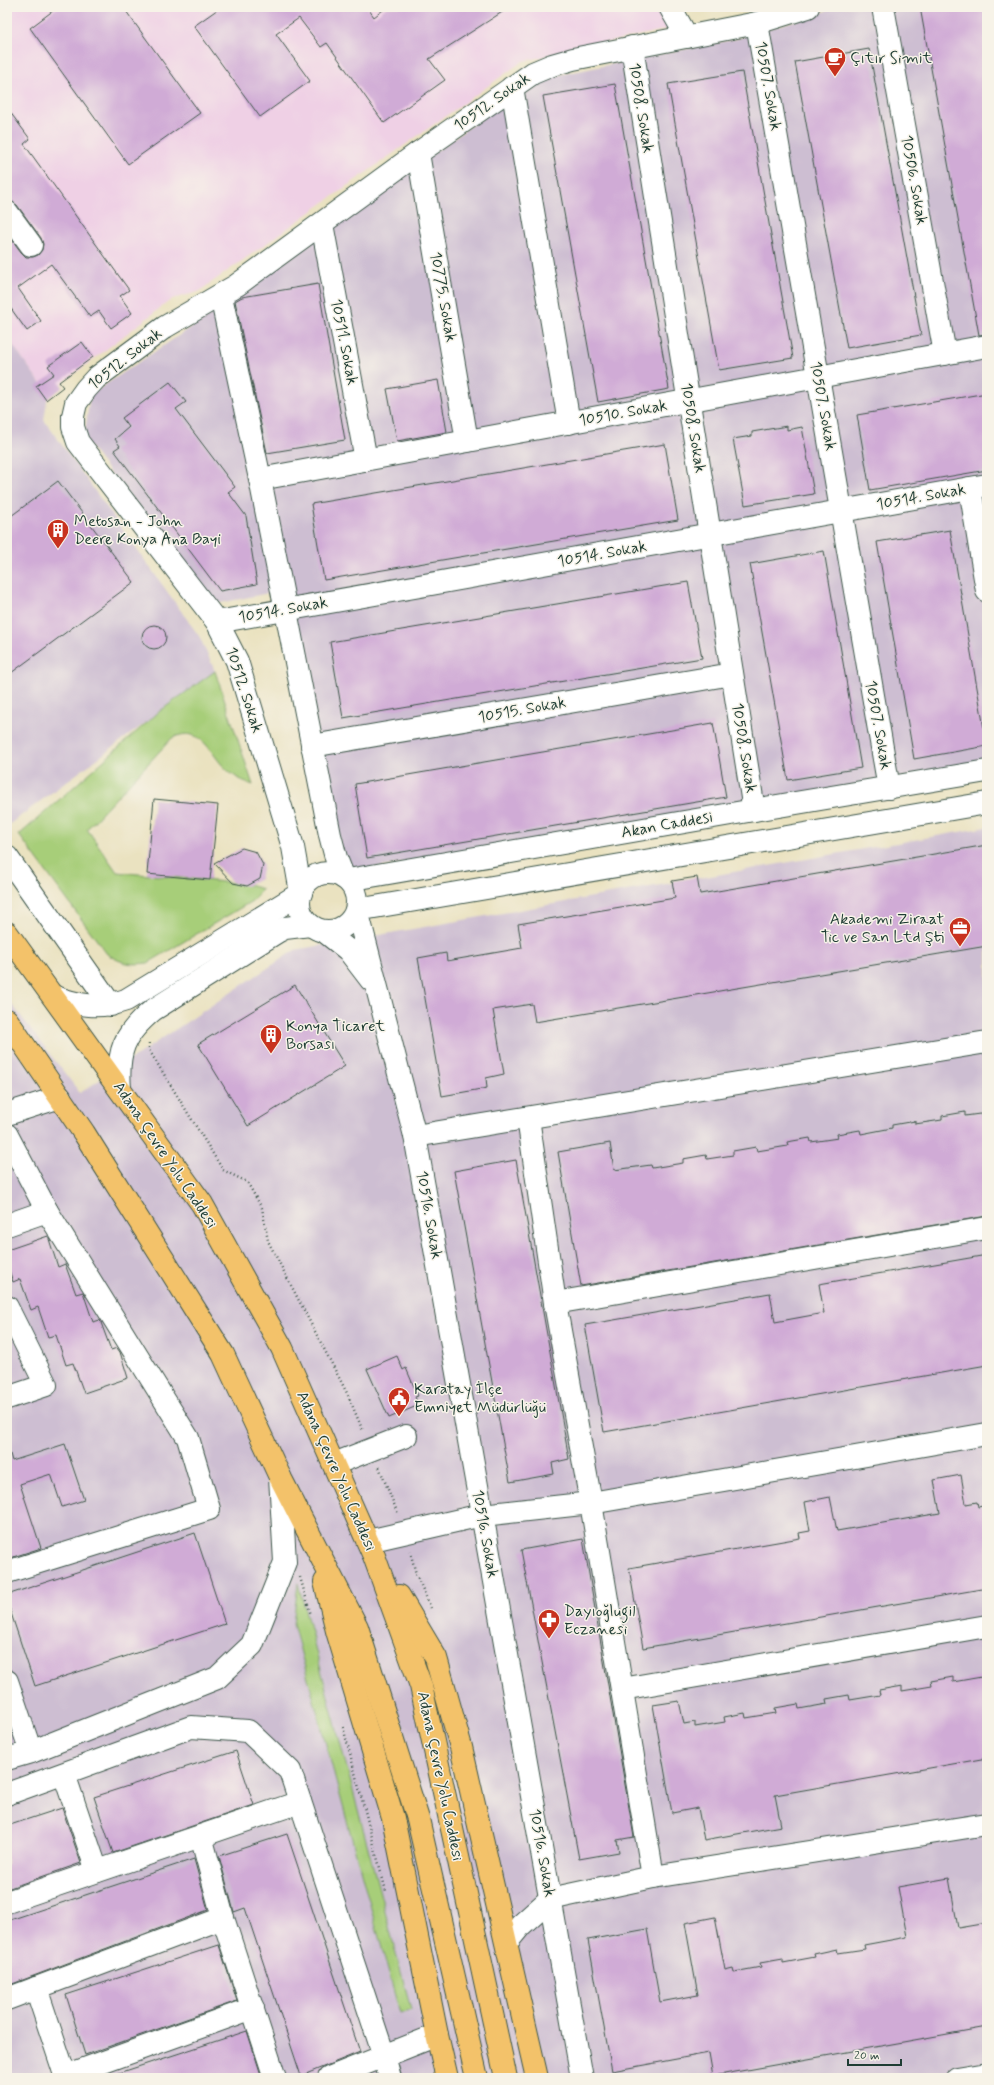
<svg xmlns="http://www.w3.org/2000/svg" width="994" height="2085" font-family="Mynerve,sans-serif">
	<rect width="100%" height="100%" fill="#f7f3e8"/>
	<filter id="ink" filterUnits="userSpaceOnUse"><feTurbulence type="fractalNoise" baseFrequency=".025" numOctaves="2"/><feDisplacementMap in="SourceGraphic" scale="8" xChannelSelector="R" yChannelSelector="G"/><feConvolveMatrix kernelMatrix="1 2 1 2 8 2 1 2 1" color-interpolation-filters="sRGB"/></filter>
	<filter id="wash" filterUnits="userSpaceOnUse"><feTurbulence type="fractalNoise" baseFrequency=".012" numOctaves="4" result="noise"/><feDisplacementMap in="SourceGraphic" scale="16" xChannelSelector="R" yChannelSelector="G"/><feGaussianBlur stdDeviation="0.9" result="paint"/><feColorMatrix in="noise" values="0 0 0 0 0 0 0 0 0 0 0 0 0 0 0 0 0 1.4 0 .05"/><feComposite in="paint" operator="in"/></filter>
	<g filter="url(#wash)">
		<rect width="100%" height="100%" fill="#eae2c0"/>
		<polygon fill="#efd0e5" points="7,7 661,7 673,28 523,61 198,292 172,299 48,394 7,337"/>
		<g fill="#cdbed2">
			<polygon points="839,7 987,7 987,763 357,871 343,861 288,589 211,605 84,439 90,395 229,302 534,80 736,39"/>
			<polygon points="7,337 48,394 44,420 199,636 215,671 7,826"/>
			<polygon points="987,827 987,2078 7,2078 7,998 80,1093 295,950"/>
		</g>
		<g fill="#a7ce79" stroke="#638656">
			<path d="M215 671 253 785C243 781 234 777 226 769 209 753 202 724 172 738L87 829 117 872 246 884 262 889 252 901 148 963C130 965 123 964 107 954L19 835 160 711Z"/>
			<polygon points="298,1583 411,2010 400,2014 293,1624"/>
		</g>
		<g id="blocks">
			<g fill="#d0abd6">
				<polygon points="58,7 123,7 200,113 128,164 30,28"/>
				<polygon points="221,7 367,7 374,17 387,7 510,7 429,59 445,80 384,123 327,43 321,47 299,18 276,34 310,81 260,117 194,26"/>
				<polygon points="920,7 987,7 987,334 979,335"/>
				<polygon points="869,49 921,335 847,348 795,62"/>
				<polygon points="742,72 793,358 719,370 668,84"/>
				<polygon points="615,84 669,389 598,402 543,96"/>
				<polygon points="7,108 30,139 24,144 129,290 120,296 132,313 111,328 99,311 90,317 51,264 18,288 41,321 27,331 7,303 7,233 21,252 26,257 33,257 38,255 42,250 43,244 41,238 17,205 7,200"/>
				<polygon points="318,284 345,440 267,453 235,301 242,297"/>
				<polygon points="82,342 93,357 59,382 63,387 46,400 36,386 54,374 48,366"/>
				<polygon points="438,380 447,432 397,441 387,389"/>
				<polygon points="170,382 186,402 176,409 235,487 228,492 246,516 257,584 220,591 114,450 120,446 115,439 129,427 122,418"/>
				<polygon points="987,393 987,470 870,490 857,415"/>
				<polygon points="787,426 787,430 802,427 814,494 745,505 733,439 752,436 752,432"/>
				<polygon points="665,444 678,520 324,580 311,504"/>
				<polygon points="58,481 134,582 7,676 7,519"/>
				<polygon points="950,530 987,746 914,759 877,542"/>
				<polygon points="824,551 861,768 788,780 750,564"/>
				<polygon points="688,582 702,658 343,718 330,642"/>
				<circle cx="154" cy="637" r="12"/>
				<polygon points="713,723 726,797 367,858 355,784"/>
				<polygon points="154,799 218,805 210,880 147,874"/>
				<polygon points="987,845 987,946 535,1022 532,1004 493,1010 504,1074 486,1078 487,1088 442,1096 418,958 446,953 447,961 522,948 518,924 675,898 672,881 697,877 700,894"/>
				<polygon points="242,848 256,852 263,865 260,879 247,886 233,883 214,863"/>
				<polygon points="295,985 345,1066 248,1126 198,1044"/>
				<polygon points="965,1112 965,1116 987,1113 987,1216 581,1286 558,1152 610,1143 614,1170 651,1165 652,1168 683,1163 683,1159 706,1155 707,1159 733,1155 733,1151 756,1147 757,1151 788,1146 787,1142 810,1138 811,1142 838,1138 837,1134 860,1130 861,1134 892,1128 892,1125 915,1121 915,1124 942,1120 942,1116"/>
				<polygon points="516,1160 569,1459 552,1463 554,1474 510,1482 454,1171"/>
				<polygon points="48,1236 58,1267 65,1264 76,1294 83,1292 93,1322 100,1320 111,1350 117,1348 120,1352 128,1378 84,1393 73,1363 66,1365 56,1335 48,1337 38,1307 31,1310 20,1279 13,1282 7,1264 7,1250"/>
				<polygon points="987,1255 987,1365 604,1432 585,1325 770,1293 775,1322 824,1313 819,1284"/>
				<polygon points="397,1356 403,1370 406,1368 418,1396 415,1397 419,1405 389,1418 367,1369"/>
				<polygon points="65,1444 84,1500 62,1507 51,1474 20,1484 41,1548 7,1559 7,1455 10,1454 12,1461"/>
				<polygon points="961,1475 966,1504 977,1502 978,1507 987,1505 987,1588 643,1648 629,1568 800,1538 799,1533 810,1531 805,1502 830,1497 837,1531 940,1513 934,1480"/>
				<polygon points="195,1533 225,1624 35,1686 7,1601 7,1595"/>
				<polygon points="583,1539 634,1837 617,1840 619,1852 579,1859 521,1550"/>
				<polygon points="987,1676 987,1758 775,1795 781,1826 704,1840 698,1808 672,1813 653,1705 679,1701 684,1724 695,1722 695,1727 725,1722 724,1717 745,1713 746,1718 776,1713 775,1708 798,1704 799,1709 827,1704 826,1699 849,1695 850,1700 880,1695 879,1690 902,1686 902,1691 932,1686 931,1681 953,1677 953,1682"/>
				<polygon points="236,1751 254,1805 113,1853 94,1797"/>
				<polygon points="62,1808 81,1863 7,1889 7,1826"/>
				<polygon points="287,1834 360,2052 301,2076 245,1908 234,1912 219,1856"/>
				<polygon points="194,1859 208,1910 7,1986 7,1921"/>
				<polygon points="949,1878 958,1928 987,1923 987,2027 713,2076 709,2053 612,2071 588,1940 647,1929 660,2002 698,1995 685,1923 715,1917 725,1970 733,1968 734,1972 761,1967 760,1963 783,1959 783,1963 815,1957 814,1954 837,1949 838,1953 865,1949 864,1945 907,1937 898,1887"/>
				<polygon points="219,1945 237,2001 85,2055 66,1995"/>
				<polygon points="247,2031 262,2078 113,2078 113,2075"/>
			</g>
		</g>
	</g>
	<g filter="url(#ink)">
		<use href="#blocks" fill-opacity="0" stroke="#3d5649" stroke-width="1"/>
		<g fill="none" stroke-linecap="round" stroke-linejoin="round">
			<g stroke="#3d5649" stroke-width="24">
				<g id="minor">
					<polyline points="670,7 687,37"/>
					<polyline points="883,7 945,354"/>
					<polyline points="757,23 889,788"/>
					<polyline points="632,47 754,810"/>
					<polyline points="512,87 569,423"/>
					<polyline points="418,153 467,441"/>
					<polyline points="7,212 31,245"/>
					<polyline points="322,224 366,460"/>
					<polyline points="221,296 260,479 330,835 336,858 344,878"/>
					<polyline points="260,479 987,346"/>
					<polyline points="970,488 987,591"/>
					<polyline points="217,622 987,485"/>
					<polyline points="312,746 732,674"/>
					<polyline points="7,857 111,1005"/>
					<circle cx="328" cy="902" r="29"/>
					<polyline points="348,880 754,810 987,771"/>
					<polyline points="324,931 348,950 371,980"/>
					<path d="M53 996C78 1006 100 1009 126 1000L301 893 293 847 237 661 217 622 78 442 73 427V416L76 403 86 389 96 378 165 327 237 285 418 153 533 73 552 65 573 59 757 23 808 7"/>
					<path d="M120 1089C117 1051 123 1035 153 1010L277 932 285 928 310 925"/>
					<polyline points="7,1114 60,1097"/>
					<polyline points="528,1118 555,1303 591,1503 653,1877"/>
					<polyline points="7,1135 47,1211 7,1225"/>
					<polyline points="415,1136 987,1042"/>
					<polyline points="555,1303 987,1228"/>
					<polyline points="7,1307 46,1385 7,1398"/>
					<polyline points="334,1464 406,1436"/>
					<polyline points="368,1541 482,1515 591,1503 987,1434"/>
					<polyline points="7,1572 209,1509 188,1438 47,1211"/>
					<polyline points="7,1681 31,1752"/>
					<polyline points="622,1689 987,1626"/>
					<polyline points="7,1759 31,1752 217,1678 252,1645 285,1562 280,1477"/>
					<polyline points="64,1774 97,1871"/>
					<polyline points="7,1794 191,1727 248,1731 290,1771 384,2056 390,2078"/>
					<polyline points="201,1836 223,1918 275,2078"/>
					<polyline points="7,1902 300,1802"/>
					<polyline points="507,1942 521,1925 550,1899 653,1877 987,1824"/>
					<polyline points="36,1988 66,2078"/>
					<polyline points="7,1999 223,1918"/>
					<polyline points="65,2076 253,2008"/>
					<polyline points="329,2078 437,2035"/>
					<polyline points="582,2078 415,1136 357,910 987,803"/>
					<polyline points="957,2078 987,2073"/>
				</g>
			</g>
			<g stroke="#3d5649" stroke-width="24">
				<g id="highway">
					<polyline points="7,933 202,1204 282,1348 374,1556 421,1686 506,2078"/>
					<polyline points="7,1020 84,1133 223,1354 280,1477 357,1627 418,1819 477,2078"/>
					<polyline points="325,1582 337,1631 393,1818 437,2035 447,2078"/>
					<polyline points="399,1596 436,1658 461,1747 537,2078"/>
				</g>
			</g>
			<g stroke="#3d5649" stroke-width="2.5" stroke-dasharray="1 3" stroke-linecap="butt">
				<polyline points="149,1043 149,1050 223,1170 247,1182 262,1208 268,1241 347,1393 363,1431"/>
				<polyline points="379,1467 398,1514"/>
				<polyline points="410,1551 416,1574 431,1608"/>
				<polyline points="300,1577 311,1615"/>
				<polyline points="343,1727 386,1891"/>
			</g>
			<use href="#minor" stroke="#fff" stroke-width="22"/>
			<use href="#highway" stroke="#f3c26a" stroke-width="22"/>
		</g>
	</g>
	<defs>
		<g id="cafe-pin" transform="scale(1.15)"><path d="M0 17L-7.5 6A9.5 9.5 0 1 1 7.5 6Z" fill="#c8321e" stroke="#f7f3e8"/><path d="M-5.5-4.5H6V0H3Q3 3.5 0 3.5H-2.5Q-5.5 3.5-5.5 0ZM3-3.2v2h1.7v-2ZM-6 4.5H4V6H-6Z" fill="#fff"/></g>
		<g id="building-pin" transform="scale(1.15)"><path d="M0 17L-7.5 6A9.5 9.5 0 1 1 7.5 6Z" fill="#c8321e" stroke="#f7f3e8"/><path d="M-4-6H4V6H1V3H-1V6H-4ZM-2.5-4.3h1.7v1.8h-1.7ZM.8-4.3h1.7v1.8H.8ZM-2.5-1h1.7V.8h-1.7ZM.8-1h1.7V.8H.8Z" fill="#fff"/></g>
		<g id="office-pin" transform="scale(1.15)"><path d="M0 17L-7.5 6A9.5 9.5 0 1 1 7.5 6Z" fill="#c8321e" stroke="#f7f3e8"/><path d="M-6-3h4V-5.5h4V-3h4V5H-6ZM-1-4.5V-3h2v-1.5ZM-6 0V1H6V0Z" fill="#fff"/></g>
		<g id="civic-pin" transform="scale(1.15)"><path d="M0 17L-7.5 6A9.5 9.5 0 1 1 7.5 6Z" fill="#c8321e" stroke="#f7f3e8"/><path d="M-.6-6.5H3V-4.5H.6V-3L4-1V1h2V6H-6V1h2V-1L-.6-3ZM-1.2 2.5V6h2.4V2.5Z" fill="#fff"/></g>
		<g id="pharmacy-pin" transform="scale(1.15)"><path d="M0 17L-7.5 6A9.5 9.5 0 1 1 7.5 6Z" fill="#c8321e" stroke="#f7f3e8"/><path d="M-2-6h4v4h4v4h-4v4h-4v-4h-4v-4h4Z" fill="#fff"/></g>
	</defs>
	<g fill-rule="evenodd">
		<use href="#cafe-pin" x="835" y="58"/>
		<use href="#building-pin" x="58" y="530"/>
		<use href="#office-pin" x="960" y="928"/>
		<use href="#building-pin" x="271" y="1035"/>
		<use href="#civic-pin" x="399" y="1398"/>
		<use href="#pharmacy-pin" x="549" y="1620"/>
	</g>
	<g text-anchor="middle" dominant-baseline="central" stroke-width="3" stroke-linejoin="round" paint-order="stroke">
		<g font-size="16" fill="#1f3d34" stroke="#f7f3e8" text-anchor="start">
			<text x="850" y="58">Çıtır Simit</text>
			<text x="74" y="521">Metosan - John<tspan x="74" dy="18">Deere Konya Ana Bayi</tspan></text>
			<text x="944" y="919" text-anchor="end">Akademi Ziraat<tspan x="944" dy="18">Tic ve San Ltd Şti</tspan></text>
			<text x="286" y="1026">Konya Ticaret<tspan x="286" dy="18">Borsası</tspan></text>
			<text x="414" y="1389">Karatay İlçe<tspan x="414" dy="18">Emniyet Müdürlüğü</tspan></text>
			<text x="564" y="1611">Dayıoğlugil<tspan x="564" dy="18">Eczanesi</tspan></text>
		</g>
		<g font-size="16" fill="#1f3d34" stroke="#f7f3e8">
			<text transform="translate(768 86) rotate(80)">10507. Sokak</text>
			<text transform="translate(492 102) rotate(-35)">10512. Sokak</text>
			<text transform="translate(641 108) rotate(81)">10508. Sokak</text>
			<text transform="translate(914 180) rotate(80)">10506. Sokak</text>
			<text transform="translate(443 297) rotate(80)">10775. Sokak</text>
			<text transform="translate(344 342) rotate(79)">10511. Sokak</text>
			<text transform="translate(125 359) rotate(-38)">10512. Sokak</text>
			<text transform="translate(823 406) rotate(80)">10507. Sokak</text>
			<text transform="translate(623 413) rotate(-10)">10510. Sokak</text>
			<text transform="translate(693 428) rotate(81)">10508. Sokak</text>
			<text transform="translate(921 497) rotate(-10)">10514. Sokak</text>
			<text transform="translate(602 554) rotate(-10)">10514. Sokak</text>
			<text transform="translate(283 610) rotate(-10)">10514. Sokak</text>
			<text transform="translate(244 690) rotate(72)">10512. Sokak</text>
			<text transform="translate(522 710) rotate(-10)">10515. Sokak</text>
			<text transform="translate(878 725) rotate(80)">10507. Sokak</text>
			<text transform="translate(744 748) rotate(81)">10508. Sokak</text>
			<text transform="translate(667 825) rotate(-10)">Akan Caddesi</text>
			<text transform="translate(165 1155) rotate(56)">Adana Çevre Yolu Caddesi</text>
			<text transform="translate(429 1215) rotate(80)">10516. Sokak</text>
			<text transform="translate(336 1471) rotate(66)">Adana Çevre Yolu Caddesi</text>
			<text transform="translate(485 1534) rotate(80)">10516. Sokak</text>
			<text transform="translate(440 1776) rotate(78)">Adana Çevre Yolu Caddesi</text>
			<text transform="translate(542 1853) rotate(80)">10516. Sokak</text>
		</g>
	</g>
	<rect width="994" height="2085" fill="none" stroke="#f7f3e8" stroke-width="24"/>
	<path d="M848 2059v6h53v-6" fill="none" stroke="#1f3d34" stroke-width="2"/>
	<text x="854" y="2059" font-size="12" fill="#1f3d34" stroke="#f7f3e8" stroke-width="3" paint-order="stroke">20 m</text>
</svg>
